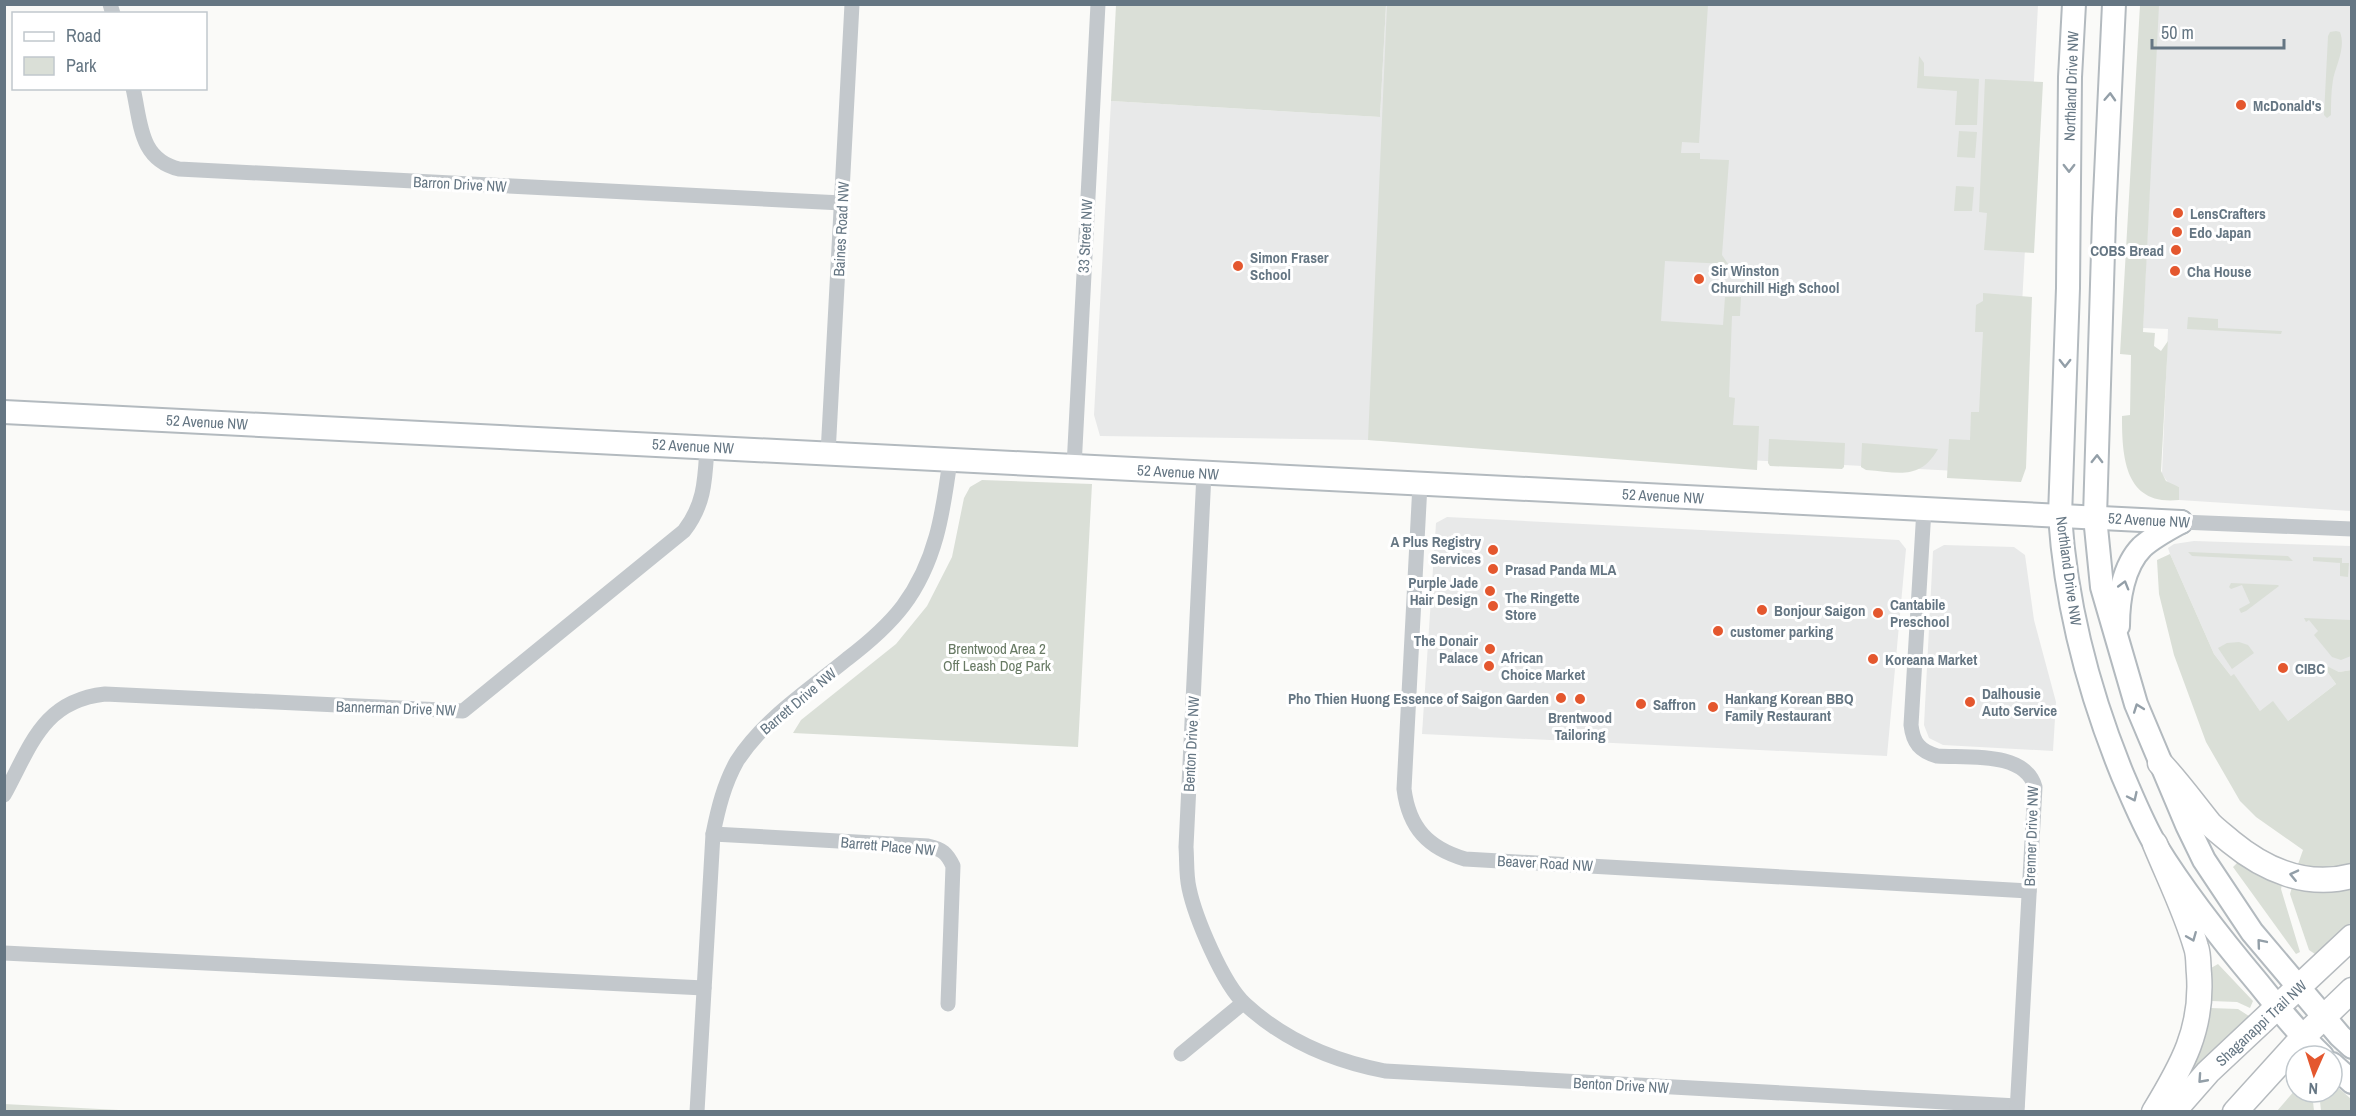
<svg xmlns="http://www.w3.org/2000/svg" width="2356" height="1116" font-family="'Archivo Narrow',sans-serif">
	<rect width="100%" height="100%" fill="#fafaf8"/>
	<g fill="#e8e9e9">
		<polygon points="1386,5 2038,5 2013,474 1368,440 1100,436 1094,415 1111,101 1380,117"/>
		<polygon points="2158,5 2351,5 2351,511 2179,500 2179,487 2169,484 2162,474 2168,329 2143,328"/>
		<polygon points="1447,517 1899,540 1906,549 1887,756 1422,734 1436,523"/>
		<polygon points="2194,541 2351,546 2351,670 2339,672 2322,664 2336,684 2288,721 2260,711 2234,675 2231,676 2214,654 2170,554 2168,548 2174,544"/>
		<polygon points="1944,545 2014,547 2025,555 2034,620 2056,702 2053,751 1943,745 1929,738 1924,725 1933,551"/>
	</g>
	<g fill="#dadfd7">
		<polygon points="1116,5 1386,5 1380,117 1111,101"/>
		<polygon points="1387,5 1708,5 1699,143 1682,142 1681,153 1700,153 1700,159 1729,160 1722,255 1728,264 1665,261 1661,321 1723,325 1725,297 1741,297 1740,316 1732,316 1729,397 1735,398 1733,425 1759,426 1757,470 1368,440"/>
		<path d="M2140 5H2159L2143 332 2155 333 2154 346 2161 351 2168 341 2161 471 2166 481 2179 487V500C2124 506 2122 456 2122 416L2130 415 2131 355 2120 354Z"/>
		<path d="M2336 31 2340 32C2346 48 2336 65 2333 80 2331 92 2331 103 2331 115L2327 118 2324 115 2328 36 2330 32Z"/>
		<polygon points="1919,56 1924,63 1924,76 1979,79 1977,125 1955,125 1957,91 1917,88"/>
		<polygon points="1985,79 2043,82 2034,253 1984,250 1987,213 1979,212"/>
		<polygon points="1959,131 1977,132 1975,158 1957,157"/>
		<polygon points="1956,186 1974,187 1972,211 1954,211"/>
		<polygon points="1983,293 2032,297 2026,468 2021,482 1947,478 1949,439 1970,440 1971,412 1979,412 1983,332 1975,332 1976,305 1983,301"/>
		<polygon points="2188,317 2218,319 2218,328 2282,331 2281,334 2187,329"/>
		<polygon points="1769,439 1845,443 1844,467 1842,469 1770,466 1768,463"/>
		<path d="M1862 443 1938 449C1920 481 1898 472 1866 470L1861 467Z"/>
		<polygon points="982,480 1092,484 1078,747 793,733 801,720 896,644 927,606 952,557 964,498 970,487"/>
		<polygon points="2188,552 2288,556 2293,561 2192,556"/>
		<polygon points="2170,554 2214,654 2231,676 2234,674 2260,711 2273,701 2288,721 2336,684 2321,663 2339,672 2351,670 2351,867 2340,869 2297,867 2303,850 2256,817 2240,801 2206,742 2174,655 2159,594 2157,560"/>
		<polygon points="2313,557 2342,558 2342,563 2349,563 2348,577 2340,576 2340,563 2313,561"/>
		<polygon points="2231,583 2278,585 2279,586 2246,611 2241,613 2239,609 2250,603 2242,585 2231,589 2229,587"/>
		<polygon points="2304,618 2351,620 2351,656 2341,660 2332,657 2314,635 2318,631 2309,620 2306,622"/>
		<polygon points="2239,642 2248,645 2254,653 2232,669 2218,648 2227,643"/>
		<polygon points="2239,861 2257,874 2282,885 2281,889 2300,952 2296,954 2233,867"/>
		<polygon points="2292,887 2351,888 2351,922 2318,956 2309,950 2290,894"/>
		<polygon points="2218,964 2253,1001 2250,1008 2237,1002 2211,1001 2211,968"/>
		<polygon points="2210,1008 2238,1009 2252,1018 2186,1081 2206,1033"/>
		<polygon points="2332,1082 2351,1099 2351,1111 2321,1111 2319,1092 2332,1092"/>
		<polygon points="2296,1089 2296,1092 2312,1092 2314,1111 2277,1111"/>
		<polygon points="4,1104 138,1111 5,1111"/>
	</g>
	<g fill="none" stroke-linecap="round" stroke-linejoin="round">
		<g stroke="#b3babf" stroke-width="26">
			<g id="secondary">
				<path d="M2074 4 2070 77 2068 288 2060 516C2066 605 2089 693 2123 776 2133 799 2143 824 2156 846 2186 895 2222 940 2259 984 2279 1009 2299 1034 2322 1056"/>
				<polyline points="2114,4 2104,218 2095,517 2102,587 2136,704 2187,825 2204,860 2252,932 2340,1036 2352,1047"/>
				<polyline points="4,412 2181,522"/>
				<path d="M2118 626C2118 600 2123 566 2142 547 2153 537 2168 529 2181 522"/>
				<polyline points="2332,1064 2352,1082"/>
			</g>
		</g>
		<g stroke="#b5babe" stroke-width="27">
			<g id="primary">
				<path d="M2160 763C2178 782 2193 803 2210 824 2216 830 2224 836 2231 842 2265 870 2307 888 2352 876"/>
				<path d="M2154 1112C2182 1066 2203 1029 2199 974 2198 966 2199 955 2196 947 2186 912 2169 878 2155 844"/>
				<polyline points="2173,1112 2208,1072 2352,937"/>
				<polyline points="2235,1112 2304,1036 2352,990"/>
			</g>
		</g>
		<g stroke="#c3c8cc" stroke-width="15">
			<polyline points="110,4 113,14"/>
			<path d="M133 88C141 123 139 159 179 169L842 203"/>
			<polyline points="828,454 852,4"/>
			<polyline points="1074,467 1098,4"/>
			<path d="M1204 473 1186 847C1187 860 1186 875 1189 888 1195 917 1223 984 1245 1004 1284 1040 1333 1061 1385 1071L2017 1106"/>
			<path d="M1420 484 1404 789C1409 828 1428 848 1465 859L2029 891"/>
			<path d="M1924 509 1911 725C1913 743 1920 751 1937 756 1968 758 2025 751 2035 787L2017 1112"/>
			<polyline points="2181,522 2352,529"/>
			<path d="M4 795C31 746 42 701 105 694L463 711 684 531C705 504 705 479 707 447"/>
			<path d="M713 834 928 846C942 849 947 853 953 866L948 1004"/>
			<polyline points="4,953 704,988"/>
			<polyline points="1181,1054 1243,1003"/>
			<path d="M697 1112 713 834C718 809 724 784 737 761 764 719 809 690 847 659 868 643 887 627 903 606 936 562 943 513 950 460"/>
		</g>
		<use href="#secondary" stroke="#fff" stroke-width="22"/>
		<use href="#primary" stroke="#fff" stroke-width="24"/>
	</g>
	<defs><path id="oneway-chevron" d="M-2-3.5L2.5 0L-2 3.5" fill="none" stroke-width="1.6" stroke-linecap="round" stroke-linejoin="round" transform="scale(1.5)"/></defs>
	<g stroke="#939fa8">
		<use href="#oneway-chevron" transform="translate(2110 97) rotate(-87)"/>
		<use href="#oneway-chevron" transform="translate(2069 168) rotate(90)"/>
		<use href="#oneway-chevron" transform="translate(2065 363) rotate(90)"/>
		<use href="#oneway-chevron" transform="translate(2097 459) rotate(-89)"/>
		<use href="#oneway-chevron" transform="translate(2124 585) rotate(-74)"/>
		<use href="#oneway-chevron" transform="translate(2138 708) rotate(-110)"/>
		<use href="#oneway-chevron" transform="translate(2133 797) rotate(65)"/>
		<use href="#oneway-chevron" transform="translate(2294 875) rotate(-167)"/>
		<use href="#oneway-chevron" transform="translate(2192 937) rotate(68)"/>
		<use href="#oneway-chevron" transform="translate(2261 943) rotate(-130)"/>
		<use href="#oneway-chevron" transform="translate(2202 1079) rotate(132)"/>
	</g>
	<g fill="#e4572e" stroke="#fff" stroke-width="2">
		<circle cx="2241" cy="105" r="6"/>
		<circle cx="2178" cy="213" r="6"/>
		<circle cx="2177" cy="232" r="6"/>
		<circle cx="2176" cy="250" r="6"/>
		<circle cx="1238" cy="266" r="6"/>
		<circle cx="2175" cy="271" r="6"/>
		<circle cx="1699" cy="279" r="6"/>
		<circle cx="1493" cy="550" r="6"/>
		<circle cx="1493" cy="569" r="6"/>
		<circle cx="1490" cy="591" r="6"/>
		<circle cx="1493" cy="606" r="6"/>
		<circle cx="1762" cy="610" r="6"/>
		<circle cx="1878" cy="613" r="6"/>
		<circle cx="1718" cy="631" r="6"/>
		<circle cx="1490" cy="649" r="6"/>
		<circle cx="1873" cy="659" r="6"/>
		<circle cx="1489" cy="666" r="6"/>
		<circle cx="2283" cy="668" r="6"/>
		<circle cx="1561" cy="698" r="6"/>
		<circle cx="1580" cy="699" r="6"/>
		<circle cx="1970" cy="702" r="6"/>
		<circle cx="1641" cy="704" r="6"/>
		<circle cx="1713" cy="707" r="6"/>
	</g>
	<g text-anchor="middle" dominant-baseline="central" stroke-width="6" stroke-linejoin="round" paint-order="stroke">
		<g font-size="15" fill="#657683" stroke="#fff">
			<text transform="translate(2071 86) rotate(-88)">Northland Drive NW</text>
			<text transform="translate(460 184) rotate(3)">Barron Drive NW</text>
			<text transform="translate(841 229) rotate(-87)">Baines Road NW</text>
			<text transform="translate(1085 236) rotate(-87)">33 Street NW</text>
			<text transform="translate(207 422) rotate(3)">52 Avenue NW</text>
			<text transform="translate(693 446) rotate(3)">52 Avenue NW</text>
			<text transform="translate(1178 472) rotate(3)">52 Avenue NW</text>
			<text transform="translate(1663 496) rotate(3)">52 Avenue NW</text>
			<text transform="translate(2149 520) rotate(3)">52 Avenue NW</text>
			<text transform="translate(2069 571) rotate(82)">Northland Drive NW</text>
			<text transform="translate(798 701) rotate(-40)">Barrett Drive NW</text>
			<text transform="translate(396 708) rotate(2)">Bannerman Drive NW</text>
			<text transform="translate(1191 744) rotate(-87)">Benton Drive NW</text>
			<text transform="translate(2031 836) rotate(-88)">Brenner Drive NW</text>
			<text transform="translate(888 846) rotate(5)">Barrett Place NW</text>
			<text transform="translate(1545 863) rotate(3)">Beaver Road NW</text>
			<text transform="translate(2261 1023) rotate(-43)">Shaganappi Trail NW</text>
			<text transform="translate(1621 1085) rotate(3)">Benton Drive NW</text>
		</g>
		<g font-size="15" font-weight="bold" fill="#657683" stroke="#fff" text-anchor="start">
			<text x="2253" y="105">McDonald's</text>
			<text x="2190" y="213">LensCrafters</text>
			<text x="2189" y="232">Edo Japan</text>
			<text x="2164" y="250" text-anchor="end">COBS Bread</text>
			<text x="1250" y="257">Simon Fraser<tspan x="1250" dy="17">School</tspan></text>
			<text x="1711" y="270">Sir Winston<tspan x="1711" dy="17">Churchill High School</tspan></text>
			<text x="2187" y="271">Cha House</text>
			<text x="1481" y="541" text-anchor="end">A Plus Registry<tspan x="1481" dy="17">Services</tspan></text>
			<text x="1505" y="569">Prasad Panda MLA</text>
			<text x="1478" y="582" text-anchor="end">Purple Jade<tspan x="1478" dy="17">Hair Design</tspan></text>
			<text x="1505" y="597">The Ringette<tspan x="1505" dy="17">Store</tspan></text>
			<text x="1890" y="604">Cantabile<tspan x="1890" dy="17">Preschool</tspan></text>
			<text x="1774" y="610">Bonjour Saigon</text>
			<text x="1730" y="631">customer parking</text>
			<text x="1478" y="640" text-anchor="end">The Donair<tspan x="1478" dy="17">Palace</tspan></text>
			<text x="1501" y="657">African<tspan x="1501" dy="17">Choice Market</tspan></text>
			<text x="1885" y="659">Koreana Market</text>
			<text x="2295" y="668">CIBC</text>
			<text x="1982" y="693">Dalhousie<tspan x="1982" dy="17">Auto Service</tspan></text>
			<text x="1549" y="698" text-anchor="end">Pho Thien Huong Essence of Saigon Garden</text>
			<text x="1725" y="698">Hankang Korean BBQ<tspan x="1725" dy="17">Family Restaurant</tspan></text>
			<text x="1653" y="704">Saffron</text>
			<text x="1580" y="717" text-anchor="middle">Brentwood<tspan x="1580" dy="17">Tailoring</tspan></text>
		</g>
		<g font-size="15" fill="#687a64" stroke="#fff">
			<text x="997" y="648">Brentwood Area 2<tspan x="997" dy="17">Off Leash Dog Park</tspan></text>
		</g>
	</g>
	<rect width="2356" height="1116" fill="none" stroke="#657683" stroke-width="12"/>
	<rect x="12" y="12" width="195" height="78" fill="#ffffff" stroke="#c1c8cd" stroke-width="1.5"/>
	<rect x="24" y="32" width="30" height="9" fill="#ffffff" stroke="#c1c8cd" stroke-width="1.5"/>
	<text x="66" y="42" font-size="18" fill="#657683">Road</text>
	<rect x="24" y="57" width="30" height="18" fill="#dadfd7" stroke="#c1c8cd" stroke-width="1.5"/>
	<text x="66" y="72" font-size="18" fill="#657683">Park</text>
	<g transform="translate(2314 1074) rotate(183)"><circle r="28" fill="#ffffff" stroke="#c1c8cd" stroke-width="1.5"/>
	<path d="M0-4.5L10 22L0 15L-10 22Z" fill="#e4572e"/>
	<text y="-9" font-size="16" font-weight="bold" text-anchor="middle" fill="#657683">N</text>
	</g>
	<path d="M2152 39v9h132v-9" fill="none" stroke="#657683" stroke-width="3"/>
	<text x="2161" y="39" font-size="18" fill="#657683" stroke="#ffffff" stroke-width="4.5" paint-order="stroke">50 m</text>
</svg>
